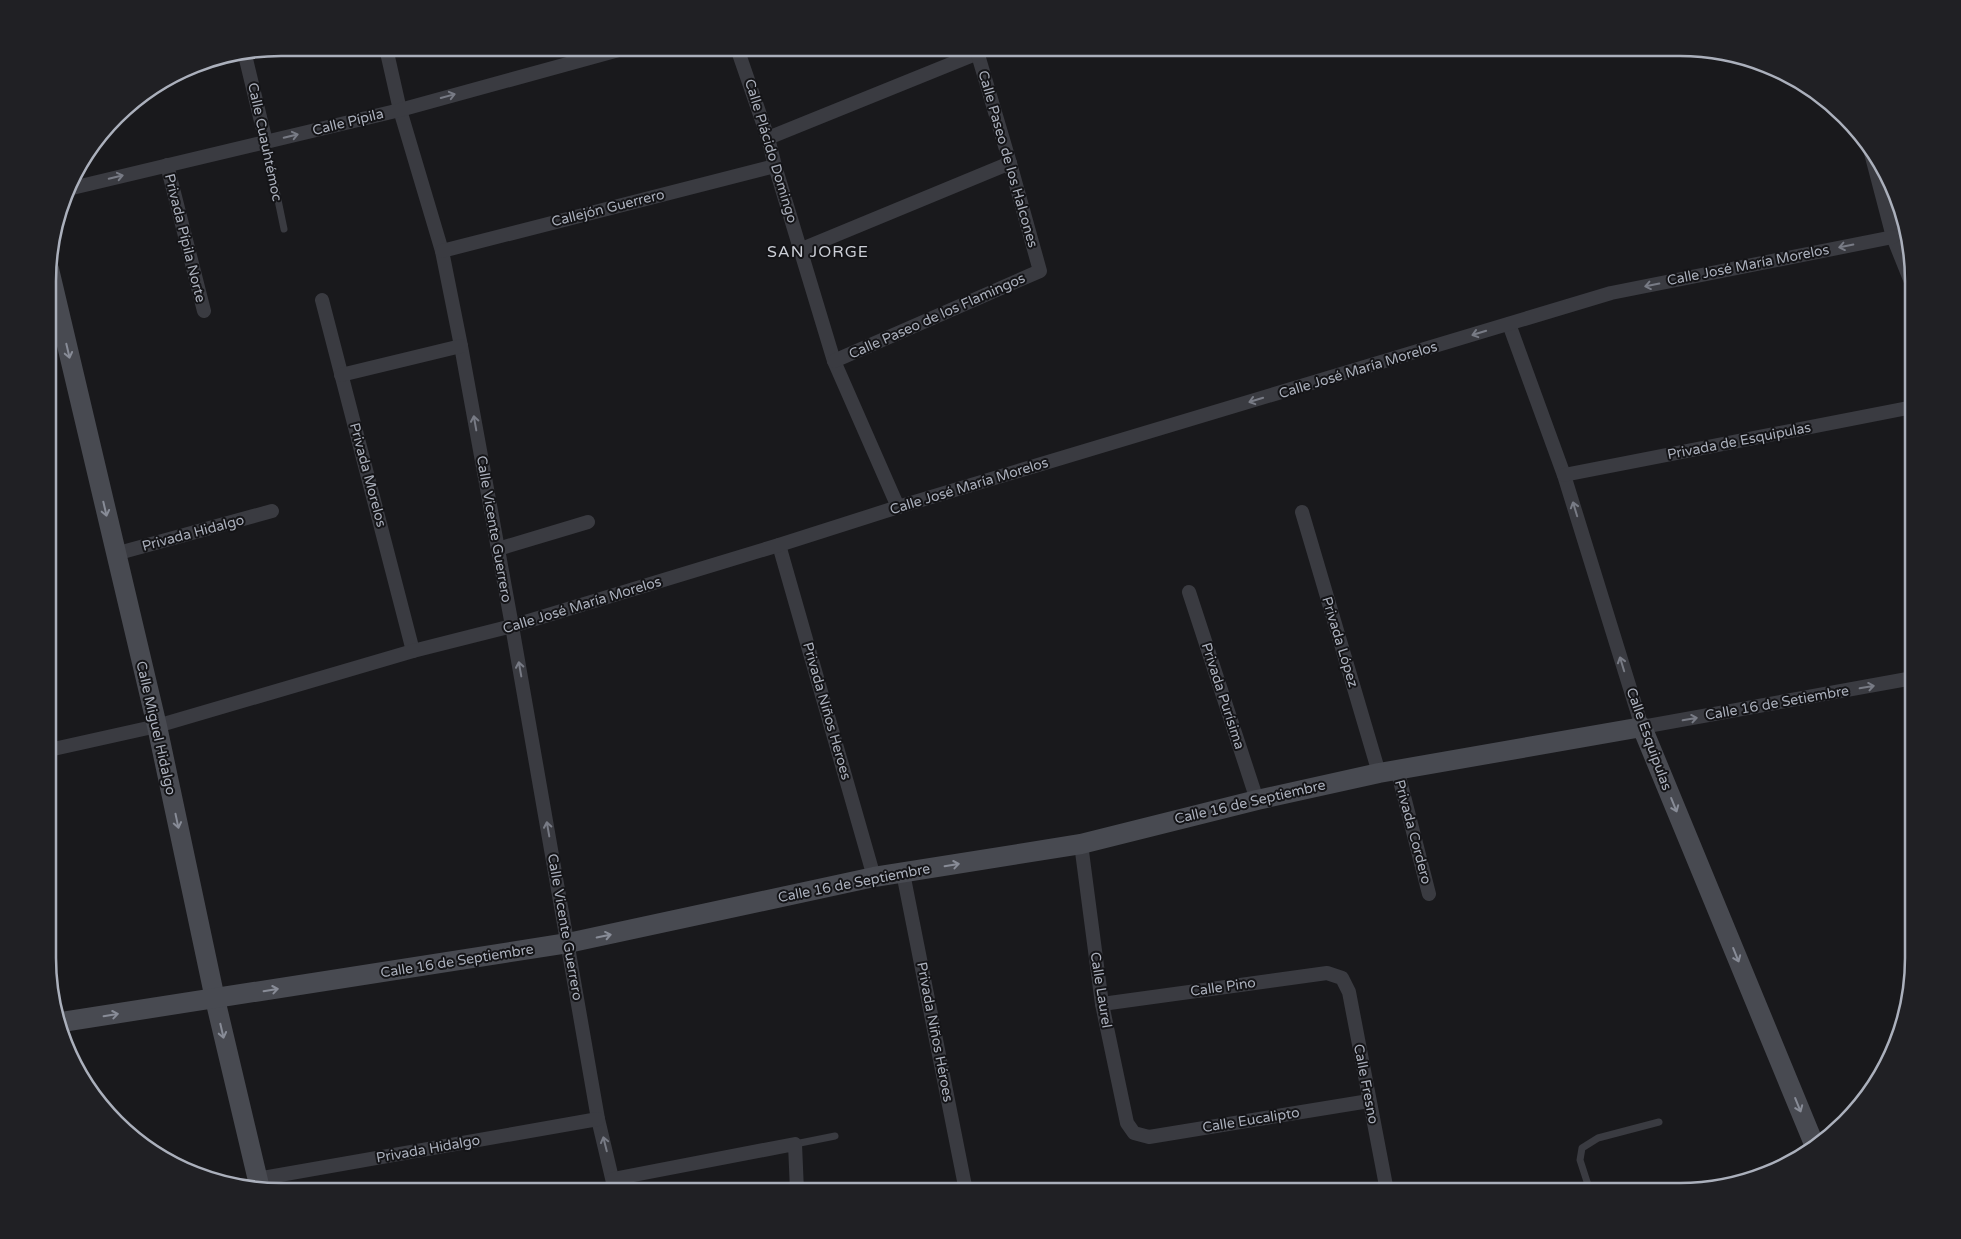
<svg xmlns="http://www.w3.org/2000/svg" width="1961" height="1239" font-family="'Varela Round',sans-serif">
	<rect width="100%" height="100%" fill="#19191c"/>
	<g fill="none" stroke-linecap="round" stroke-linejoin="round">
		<g stroke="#3a3b41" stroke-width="7">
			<polyline points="266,142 284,229"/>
			<polyline points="795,1144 835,1136"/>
			<polyline points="1590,1191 1580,1160 1582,1148 1598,1138 1659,1122"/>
		</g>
		<g stroke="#3a3b41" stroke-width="14">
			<polyline points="386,48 400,110 442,251 461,346 512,626 598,1119 615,1191"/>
			<polyline points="737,48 768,138 775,166 834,361 898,507"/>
			<polyline points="245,55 266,142"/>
			<polyline points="768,138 978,53"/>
			<polyline points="1871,153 1893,237 1913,287"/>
			<polyline points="167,165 204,311"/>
			<polyline points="68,189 400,110 626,48"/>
			<polyline points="802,249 1010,163"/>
			<polyline points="442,251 775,166"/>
			<polyline points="322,300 413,651"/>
			<polyline points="1509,324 1564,475 1642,727 1913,678"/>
			<polyline points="834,361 1040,271 1010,163 976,48"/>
			<polyline points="341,375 461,346"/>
			<polyline points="1564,475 1913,407"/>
			<polyline points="1302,512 1379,773"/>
			<polyline points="779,545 874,877"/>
			<polyline points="498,549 588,522"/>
			<polyline points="115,554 272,511"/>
			<polyline points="1189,592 1257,800"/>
			<polyline points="49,750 157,726 413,651 512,626 779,545 898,507 1611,293 1893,237"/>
			<polyline points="1397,769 1429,894"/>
			<polyline points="1081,844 1102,1004 1127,1123 1134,1133 1149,1137 1369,1101"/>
			<polyline points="903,873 966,1191"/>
			<polyline points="1102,1004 1327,973 1342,978 1349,992 1387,1191"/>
			<polyline points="257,1179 598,1119"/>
			<polyline points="613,1179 795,1144 797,1191"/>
		</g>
		<g stroke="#484a51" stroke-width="20">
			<polyline points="49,269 157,726 215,999 260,1189"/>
			<polyline points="62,1022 568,943 874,877 1081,844 1257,800 1379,773 1642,727 1814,1144"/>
		</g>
	</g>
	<defs><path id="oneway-shaft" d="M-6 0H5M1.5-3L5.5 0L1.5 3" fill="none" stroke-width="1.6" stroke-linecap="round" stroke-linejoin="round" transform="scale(1.25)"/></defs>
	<g stroke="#787b85">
		<use href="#oneway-shaft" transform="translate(448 96) rotate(-15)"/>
		<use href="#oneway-shaft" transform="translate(291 136) rotate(-14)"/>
		<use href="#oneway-shaft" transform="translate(116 177) rotate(-14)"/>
		<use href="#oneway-shaft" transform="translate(1846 246) rotate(169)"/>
		<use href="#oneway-shaft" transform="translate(1652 285) rotate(169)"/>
		<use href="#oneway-shaft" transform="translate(1479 333) rotate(163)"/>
		<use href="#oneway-shaft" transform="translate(1256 400) rotate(163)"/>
		<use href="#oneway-shaft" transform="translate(475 423) rotate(-100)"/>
		<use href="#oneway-shaft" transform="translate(1575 509) rotate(-107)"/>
		<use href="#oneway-shaft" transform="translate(1622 664) rotate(-107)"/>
		<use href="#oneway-shaft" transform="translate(520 669) rotate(-100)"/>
		<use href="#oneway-shaft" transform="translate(1867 687) rotate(-10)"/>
		<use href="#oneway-shaft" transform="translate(1690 719) rotate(-10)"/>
		<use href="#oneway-shaft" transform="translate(548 829) rotate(-100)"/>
		<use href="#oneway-shaft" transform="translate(605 1144) rotate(-104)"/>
	</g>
	<g stroke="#888c97">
		<use href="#oneway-shaft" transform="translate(68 351) rotate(77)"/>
		<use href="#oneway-shaft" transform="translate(105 509) rotate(77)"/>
		<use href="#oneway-shaft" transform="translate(1674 805) rotate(68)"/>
		<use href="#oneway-shaft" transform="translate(177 821) rotate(78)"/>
		<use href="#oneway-shaft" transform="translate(952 865) rotate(-9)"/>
		<use href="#oneway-shaft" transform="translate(604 936) rotate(-12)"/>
		<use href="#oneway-shaft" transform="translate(1736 955) rotate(68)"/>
		<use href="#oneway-shaft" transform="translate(271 990) rotate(-9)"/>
		<use href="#oneway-shaft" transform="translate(111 1015) rotate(-9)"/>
		<use href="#oneway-shaft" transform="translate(222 1031) rotate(77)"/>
		<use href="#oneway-shaft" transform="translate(1798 1105) rotate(68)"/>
	</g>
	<g text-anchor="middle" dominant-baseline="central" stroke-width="4" stroke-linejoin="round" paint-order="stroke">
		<g font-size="14" fill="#abb0bc" stroke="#141417">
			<text transform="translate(348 122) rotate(-14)">Calle Pípila</text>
			<text transform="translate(265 142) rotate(78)">Calle Cuauhtémoc</text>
			<text transform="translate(771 151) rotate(73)">Calle Plácido Domingo</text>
			<text transform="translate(1008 159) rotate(74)">Calle Paseo de los Halcones</text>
			<text transform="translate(608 208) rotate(-14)">Callejón Guerrero</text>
			<text transform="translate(185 238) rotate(76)">Privada Pípila Norte</text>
			<text transform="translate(1748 265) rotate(-11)">Calle José María Morelos</text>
			<text transform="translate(937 316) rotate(-24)">Calle Paseo de los Flamingos</text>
			<text transform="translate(1358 370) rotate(-17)">Calle José María Morelos</text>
			<text transform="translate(1739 441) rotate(-11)">Privada de Esquipulas</text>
			<text transform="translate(368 475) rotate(75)">Privada Morelos</text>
			<text transform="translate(969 486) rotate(-17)">Calle José María Morelos</text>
			<text transform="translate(494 529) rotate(80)">Calle Vicente Guerrero</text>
			<text transform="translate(193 533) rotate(-15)">Privada Hidalgo</text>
			<text transform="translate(582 605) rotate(-17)">Calle José María Morelos</text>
			<text transform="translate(1340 642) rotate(73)">Privada López</text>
			<text transform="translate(1223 696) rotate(72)">Privada Purísima</text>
			<text transform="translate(1777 703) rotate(-10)">Calle 16 de Setiembre</text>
			<text transform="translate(827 711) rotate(74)">Privada Niños Heroes</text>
			<text transform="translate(156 728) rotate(77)">Calle Miguel Hidalgo</text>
			<text transform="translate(1649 739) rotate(70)">Calle Esquipulas</text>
			<text transform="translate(1250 802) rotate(-13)">Calle 16 de Septiembre</text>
			<text transform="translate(1413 832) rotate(75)">Privada Cordero</text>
			<text transform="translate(854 883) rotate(-11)">Calle 16 de Septiembre</text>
			<text transform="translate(565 927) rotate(80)">Calle Vicente Guerrero</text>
			<text transform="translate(457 961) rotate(-9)">Calle 16 de Septiembre</text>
			<text transform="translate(1223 987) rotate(-8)">Calle Pino</text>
			<text transform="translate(1101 990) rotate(81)">Calle Laurel</text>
			<text transform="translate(935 1032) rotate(79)">Privada Niños Héroes</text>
			<text transform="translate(1366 1084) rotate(79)">Calle Fresno</text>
			<text transform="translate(1251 1120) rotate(-9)">Calle Eucalipto</text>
			<text transform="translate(428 1149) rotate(-10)">Privada Hidalgo</text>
		</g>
		<g font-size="16" letter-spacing="1" fill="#cccfd7" stroke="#141417">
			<text x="818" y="252">SAN JORGE</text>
		</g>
	</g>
	<path d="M0 0H1961V1239H0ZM281 56H1680A225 225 0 0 1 1905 281V958A225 225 0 0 1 1680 1183H281A225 225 0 0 1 56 958V281A225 225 0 0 1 281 56Z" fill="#202024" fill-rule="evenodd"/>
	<path fill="none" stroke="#abb0bc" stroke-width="2.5" d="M281 56H1680A225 225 0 0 1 1905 281V958A225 225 0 0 1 1680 1183H281A225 225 0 0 1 56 958V281A225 225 0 0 1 281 56Z"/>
</svg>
